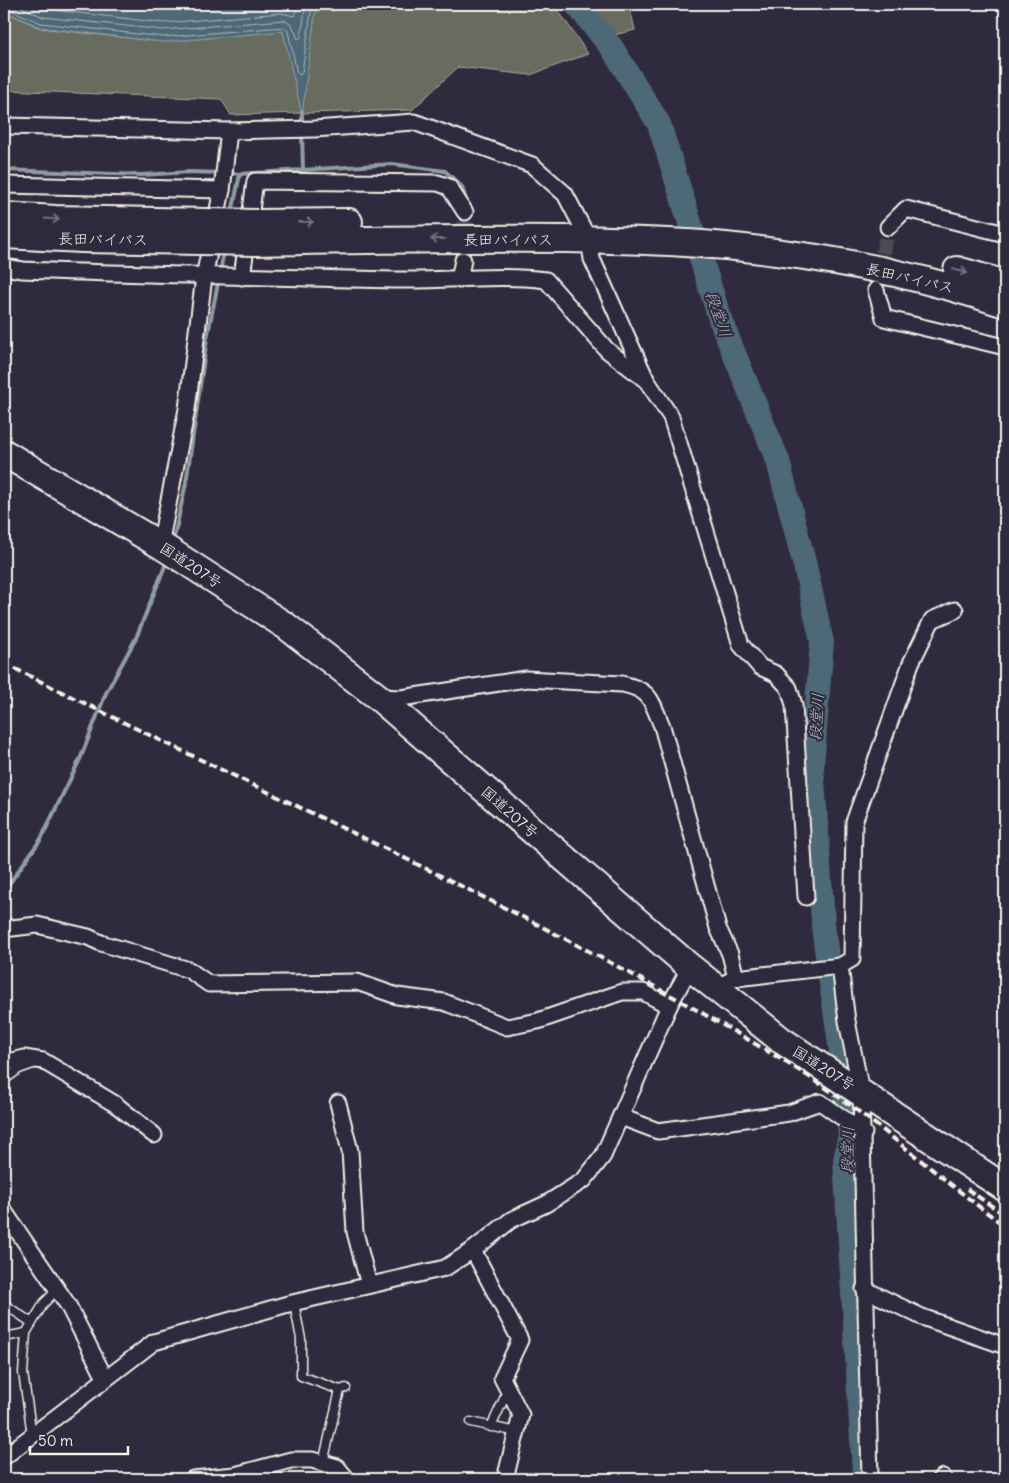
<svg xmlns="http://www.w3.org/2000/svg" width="1009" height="1483" font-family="Delius,'Klee One',sans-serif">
	<rect width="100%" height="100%" fill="#2f2a3d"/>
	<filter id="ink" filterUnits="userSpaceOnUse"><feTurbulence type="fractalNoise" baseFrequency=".02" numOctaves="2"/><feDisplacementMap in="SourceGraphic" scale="10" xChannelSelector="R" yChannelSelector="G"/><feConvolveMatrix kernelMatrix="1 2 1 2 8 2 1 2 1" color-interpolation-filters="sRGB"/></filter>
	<g filter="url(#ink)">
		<g fill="#676c5e" stroke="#aeaea3">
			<polygon points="328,4 554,4 588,54 530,75 458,67 412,110 231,115 221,99 4,90 4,11 40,28 163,42 283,31 302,113 315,13"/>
			<polygon points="585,4 629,4 635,30 614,35"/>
		</g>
		<polygon fill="#4e6777" stroke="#909ea4" points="4,4 328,4 315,13 302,115 283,31 163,42 40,27 4,11"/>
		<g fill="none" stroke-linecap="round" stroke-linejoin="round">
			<g stroke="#b2babb" stroke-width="1">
				<polyline points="15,4 43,17 163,30 284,20 292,25 298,39 301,37 305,10 309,4"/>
				<polyline points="33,4 45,9 164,23 281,13 294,16 299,4"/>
				<polyline points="4,7 41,23 163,37 284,27 288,31 297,73 300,75 302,72 311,12 319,4"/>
			</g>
			<g stroke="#909ea4" stroke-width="4">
				<polyline points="302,111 302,126"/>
				<polyline points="4,170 142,175 189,172 222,173"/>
				<polyline points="303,170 392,164 445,171 462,187 467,203"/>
				<polyline points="229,173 240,174 232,213"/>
				<polyline points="240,174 303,170 302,133"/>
				<polyline points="220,272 224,251"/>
				<polyline points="173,542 186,483 207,338 219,278"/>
				<polyline points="4,891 41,839 81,757 106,693 136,638 167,561"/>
			</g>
			<polyline stroke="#4e6777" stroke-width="24" points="576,4 612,48 659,124 720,319 778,461 805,566 822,642 812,766 824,935 840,1044 850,1135 845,1160 864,1473"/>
			<g stroke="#4d4857" stroke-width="15" stroke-dasharray="15 8" stroke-linecap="butt">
				<polyline points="463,260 465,212"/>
				<polyline points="879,276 888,227"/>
			</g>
			<g stroke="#f4f1e8" stroke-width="11">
				<g id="lane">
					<polyline points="4,1080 19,1069 36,1063"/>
					<polyline points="294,1303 301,1339 301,1376 340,1390"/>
					<polyline points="4,1304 32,1323"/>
					<polyline points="4,1337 26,1333"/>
					<polyline points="471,1422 517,1432"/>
					<polyline points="491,1427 508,1390"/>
					<polyline points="32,1435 23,1373 26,1333 44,1303 58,1289"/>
					<polyline points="323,1463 340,1390 346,1388"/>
				</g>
			</g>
			<g stroke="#f4f1e8" stroke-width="19">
				<g id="street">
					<polyline points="4,126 229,131 314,129 414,122 532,165 565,194 589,240 592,259 646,379"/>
					<polyline points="4,185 222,190"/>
					<polyline points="888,227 906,209 1005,234"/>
					<path d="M4 267 23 270C149 275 275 277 402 280 449 281 499 274 546 280L607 350 647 381 671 417 741 645 760 667 776 674 789 688 794 705 806 897"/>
					<polyline points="242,277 255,181 438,183 449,187 465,212"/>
					<polyline points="459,280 463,260"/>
					<polyline points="876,290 884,318 1005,347"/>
					<polyline points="160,545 187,409 204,277 222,190 229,131"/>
					<path d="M379 697 401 698 526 679 622 684C652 690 651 701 662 726L718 928 730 954 736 978"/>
					<polyline points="4,929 37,925 88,937 101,943 189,970 209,984 357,982 397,996 444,1002 507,1027 538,1021 622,992 643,992 669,1006"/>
					<polyline points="840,966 847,1021 861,1091 870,1479"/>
					<polyline points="727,982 736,978 840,966 852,959 854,822 911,663 932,620 955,610"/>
					<polyline points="4,1063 24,1058 43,1061 115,1104 154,1135"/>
					<polyline points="338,1103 350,1151 355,1232 369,1285"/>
					<polyline points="621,1117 658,1131 789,1113 820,1102 864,1133"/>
					<polyline points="4,1211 68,1305 105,1378"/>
					<polyline points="473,1250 520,1340 502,1378 521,1415 505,1479"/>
					<polyline points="864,1289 922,1317 1005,1346"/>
					<polyline points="4,1457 154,1342 288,1304 445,1268 473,1250 511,1220 546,1204 584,1180 603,1156 669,1006 690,967"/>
					<polyline points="193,1479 235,1475 291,1460 312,1460 337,1467 347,1479"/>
					<polyline points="940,1479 943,1477"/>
				</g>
			</g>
			<g stroke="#f4f1e8" stroke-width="30">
				<g id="highway">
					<polyline points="4,216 56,219 206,222"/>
					<polyline points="257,223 349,222"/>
					<polyline points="4,235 82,239 201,241"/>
					<path d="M255 242C358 240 461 238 563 239 637 240 711 242 783 253 859 263 933 280 1005 304"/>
					<polyline points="957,270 1005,284"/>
					<polyline points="4,453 162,546 286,626 378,697 690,967 781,1040 1005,1188"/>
				</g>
			</g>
			<use href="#lane" stroke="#2f2a3d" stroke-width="8"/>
			<use href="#street" stroke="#2f2a3d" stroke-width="15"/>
			<use href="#highway" stroke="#2f2a3d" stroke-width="26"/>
			<g stroke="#f4f1e8" stroke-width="4" stroke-dasharray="8 4" stroke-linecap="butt">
				<path d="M4 663C268 797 544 914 797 1069 871 1115 935 1175 1005 1226"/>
				<polyline points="967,1189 1005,1215"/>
			</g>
			<g stroke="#f4f1e8" stroke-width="30" stroke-linecap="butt">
				<g id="highway-bridge">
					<polyline points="206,222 257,223"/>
					<polyline points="201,241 255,242"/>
				</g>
			</g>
			<use href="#highway-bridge" stroke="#2f2a3d" stroke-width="26"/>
		</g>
		<defs><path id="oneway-shaft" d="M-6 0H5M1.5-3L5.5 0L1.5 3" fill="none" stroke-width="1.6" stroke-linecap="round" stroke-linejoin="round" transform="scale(1.25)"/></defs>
		<g stroke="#747079">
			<use href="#oneway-shaft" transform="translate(52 219) rotate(3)"/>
			<use href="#oneway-shaft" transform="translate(306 222)"/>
			<use href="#oneway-shaft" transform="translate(438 239) rotate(180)"/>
			<use href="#oneway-shaft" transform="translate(960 271) rotate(13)"/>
		</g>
	</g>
	<g text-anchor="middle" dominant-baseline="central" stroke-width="4" stroke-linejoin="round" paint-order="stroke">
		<g font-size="15" fill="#f4f1e8" stroke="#2f2a3d">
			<text transform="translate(103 239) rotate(1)">長田バイパス</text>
			<text x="508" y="239">長田バイパス</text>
			<text transform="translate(910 278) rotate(13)">長田バイパス</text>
			<text transform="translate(191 565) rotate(33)">国道207号</text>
			<text transform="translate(510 812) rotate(41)">国道207号</text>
			<text transform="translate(824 1068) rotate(32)">国道207号</text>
		</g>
		<g font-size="16" font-style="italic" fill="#b2babb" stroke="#2f2a3d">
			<text transform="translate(719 314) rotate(71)">段堂川</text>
			<text transform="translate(816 717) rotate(-86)">段堂川</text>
			<text transform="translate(847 1150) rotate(-89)">段堂川</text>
		</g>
	</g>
	<rect width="1009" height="1483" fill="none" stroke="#2f2a3d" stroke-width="20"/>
	<rect x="10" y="10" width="989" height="1463" fill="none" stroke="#f4f1e8" stroke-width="2" filter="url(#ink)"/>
	<path d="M30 1446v8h98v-8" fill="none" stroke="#f4f1e8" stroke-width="2.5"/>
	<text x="38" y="1446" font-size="15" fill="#f4f1e8" stroke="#2f2a3d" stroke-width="4" paint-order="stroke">50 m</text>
</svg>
